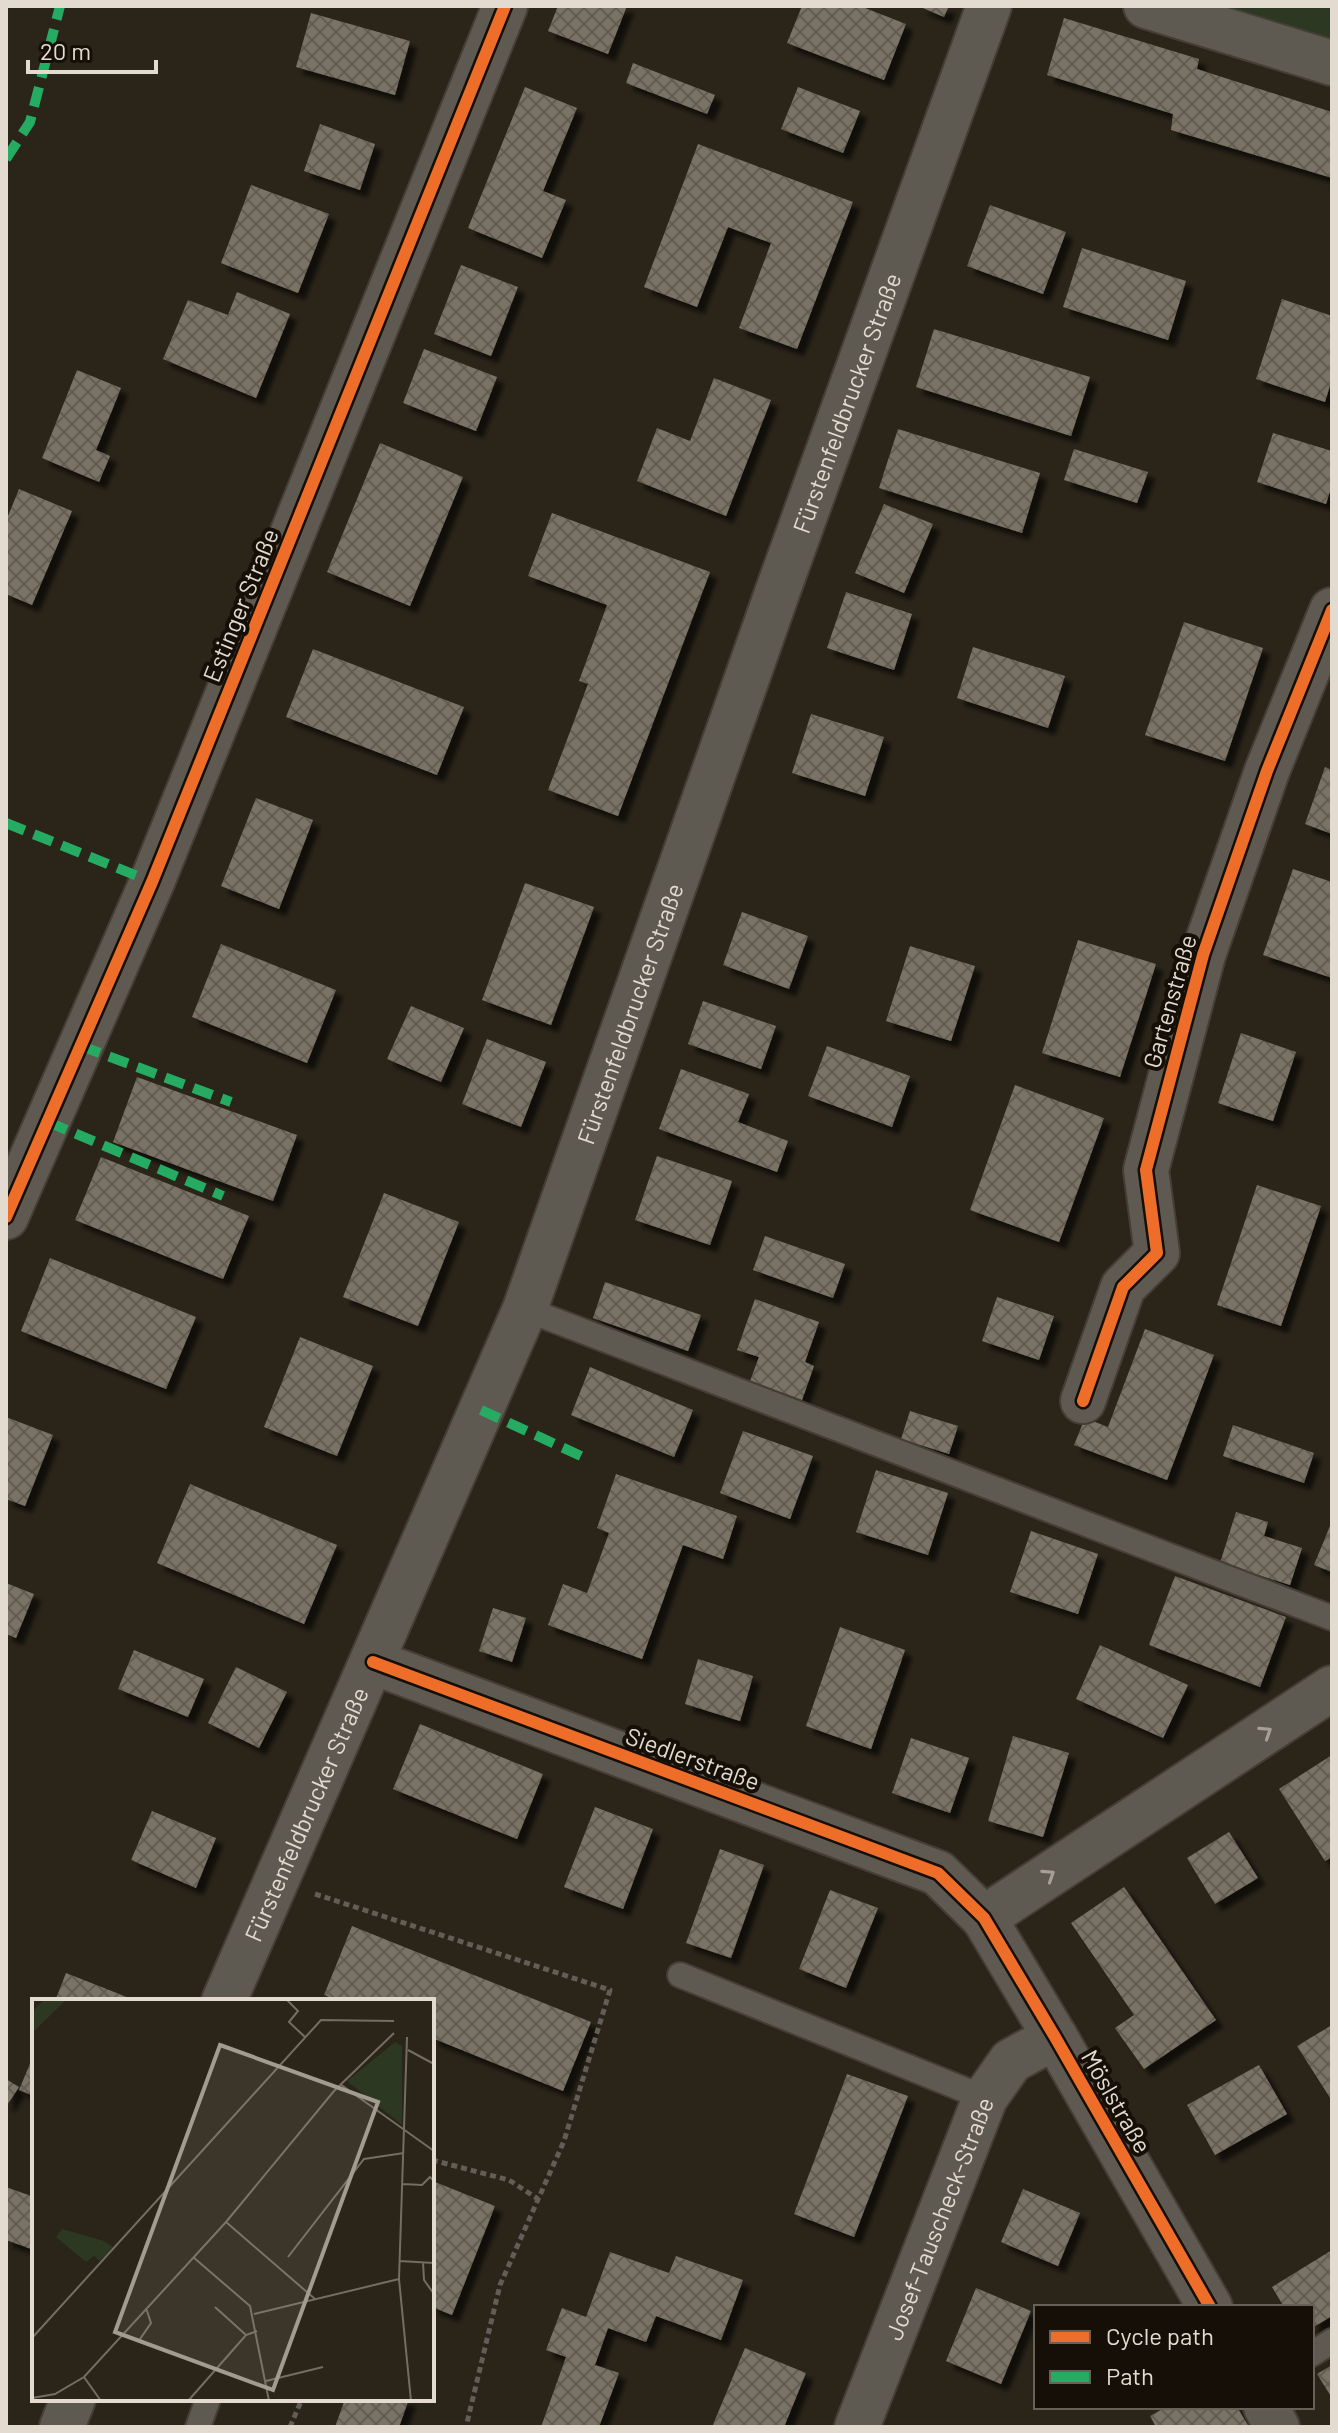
<svg xmlns="http://www.w3.org/2000/svg" width="1338" height="2433" font-family="Barlow,sans-serif">
	<defs>
		<pattern id="building-cross-hatch" width="8" height="8" patternUnits="userSpaceOnUse" patternTransform="scale(2)"><rect width="8" height="8" fill="#7a7265"/><path d="M0 0l8 8M0 8l8-8" fill="none" stroke="#625c53"/></pattern>
		<filter id="shadow"><feDropShadow dx="7" dy="7" stdDeviation="2" flood-color="#0009"/></filter>
	</defs>
	<rect width="100%" height="100%" fill="#2a2419"/>
	<polygon fill="#2c3821" points="1203,6 1332,6 1332,43"/>
	<g fill="url(#building-cross-hatch)" filter="url(#shadow)">
		<polygon points="558,6 627,6 608,54 548,31"/>
		<polygon points="802,6 860,6 906,24 884,80 787,43"/>
		<polygon points="918,6 949,6 944,17"/>
		<polygon points="311,13 410,41 395,95 296,67"/>
		<polygon points="1064,18 1199,59 1197,69 1332,112 1332,178 1171,130 1173,114 1047,75"/>
		<polygon points="633,63 715,95 707,114 626,83"/>
		<polygon points="525,87 577,108 543,191 566,200 542,258 468,228"/>
		<polygon points="798,87 860,111 843,153 781,129"/>
		<polygon points="320,124 375,144 360,190 304,171"/>
		<polygon points="698,144 853,202 797,349 739,328 771,243 728,227 697,307 644,287"/>
		<polygon points="251,185 329,214 298,293 221,263"/>
		<polygon points="990,205 1066,232 1043,294 967,266"/>
		<polygon points="1082,248 1186,281 1168,340 1063,307"/>
		<polygon points="461,265 518,287 491,356 434,334"/>
		<polygon points="237,292 290,314 256,398 163,359 188,300 228,315"/>
		<polygon points="1282,299 1332,316 1332,379 1325,402 1256,379"/>
		<polygon points="934,329 1090,377 1071,436 916,387"/>
		<polygon points="424,349 497,377 476,431 403,403"/>
		<polygon points="77,370 121,388 96,450 110,456 99,482 42,458"/>
		<polygon points="714,378 771,400 726,516 637,481 657,428 690,441"/>
		<polygon points="898,429 1040,473 1022,533 879,488"/>
		<polygon points="1273,433 1332,451 1332,485 1326,504 1257,482"/>
		<polygon points="380,443 463,477 410,606 327,572"/>
		<polygon points="1074,449 1148,472 1137,503 1064,480"/>
		<polygon points="19,489 72,511 32,605 6,594 6,521"/>
		<polygon points="884,504 933,524 904,593 855,573"/>
		<polygon points="552,513 710,572 618,816 548,790 588,684 579,681 607,605 528,576"/>
		<polygon points="846,592 912,614 894,670 827,648"/>
		<polygon points="1184,622 1263,648 1225,761 1145,735"/>
		<polygon points="973,647 1065,676 1048,728 957,698"/>
		<polygon points="313,649 464,707 437,775 286,717"/>
		<polygon points="811,714 884,737 865,796 792,773"/>
		<polygon points="1325,767 1332,770 1332,834 1305,824"/>
		<polygon points="256,798 313,820 279,909 221,886"/>
		<polygon points="1293,869 1332,882 1332,978 1263,955"/>
		<polygon points="525,883 594,907 551,1025 482,1000"/>
		<polygon points="742,912 808,936 789,989 723,965"/>
		<polygon points="1078,940 1156,964 1120,1077 1042,1053"/>
		<polygon points="221,944 336,990 307,1063 192,1017"/>
		<polygon points="910,946 975,966 951,1041 886,1021"/>
		<polygon points="703,1001 776,1026 761,1069 688,1044"/>
		<polygon points="411,1006 464,1028 441,1082 387,1059"/>
		<polygon points="1241,1033 1296,1052 1273,1121 1218,1103"/>
		<polygon points="487,1039 546,1062 521,1127 462,1104"/>
		<polygon points="827,1046 910,1076 892,1127 808,1096"/>
		<polygon points="681,1069 749,1094 738,1122 788,1141 777,1172 659,1129"/>
		<polygon points="137,1077 297,1135 273,1201 113,1142"/>
		<polygon points="1015,1085 1104,1118 1059,1242 970,1210"/>
		<polygon points="657,1156 732,1181 710,1245 635,1220"/>
		<polygon points="101,1157 249,1216 223,1279 75,1220"/>
		<polygon points="1257,1185 1321,1206 1281,1326 1217,1305"/>
		<polygon points="384,1193 459,1222 418,1326 343,1297"/>
		<polygon points="765,1236 845,1264 833,1298 753,1270"/>
		<polygon points="50,1258 196,1317 166,1389 21,1331"/>
		<polygon points="605,1282 701,1315 688,1351 593,1318"/>
		<polygon points="997,1297 1054,1316 1039,1360 982,1341"/>
		<polygon points="755,1299 819,1322 805,1362 814,1366 802,1400 750,1381 759,1357 737,1350"/>
		<polygon points="1145,1329 1214,1355 1167,1480 1074,1445 1085,1418 1108,1427"/>
		<polygon points="300,1337 373,1366 337,1456 264,1427"/>
		<polygon points="590,1367 693,1410 674,1457 571,1415"/>
		<polygon points="910,1411 958,1426 949,1454 901,1439"/>
		<polygon points="6,1417 53,1435 25,1506 6,1499"/>
		<polygon points="1233,1425 1314,1453 1304,1483 1223,1456"/>
		<polygon points="743,1431 813,1456 790,1519 720,1493"/>
		<polygon points="876,1470 948,1493 928,1555 856,1532"/>
		<polygon points="616,1474 737,1516 723,1559 683,1545 642,1659 548,1625 563,1584 587,1593 609,1533 597,1528"/>
		<polygon points="190,1484 337,1545 304,1624 157,1563"/>
		<polygon points="1236,1512 1268,1522 1264,1536 1302,1548 1290,1585 1220,1563"/>
		<polygon points="1332,1521 1332,1572 1314,1565"/>
		<polygon points="1031,1531 1098,1554 1078,1614 1010,1592"/>
		<polygon points="1175,1576 1286,1617 1260,1687 1149,1645"/>
		<polygon points="6,1583 34,1594 16,1638 6,1634"/>
		<polygon points="493,1608 526,1618 512,1662 479,1651"/>
		<polygon points="840,1627 905,1650 871,1749 806,1726"/>
		<polygon points="1100,1645 1188,1685 1163,1738 1076,1699"/>
		<polygon points="134,1650 204,1679 188,1717 118,1689"/>
		<polygon points="698,1659 753,1676 740,1721 685,1704"/>
		<polygon points="236,1667 287,1692 259,1748 208,1723"/>
		<polygon points="420,1724 543,1774 517,1839 393,1789"/>
		<polygon points="1013,1736 1069,1753 1043,1837 988,1821"/>
		<polygon points="911,1738 969,1758 950,1813 892,1793"/>
		<polygon points="1332,1755 1332,1857 1325,1861 1279,1789"/>
		<polygon points="595,1807 653,1829 623,1909 564,1887"/>
		<polygon points="152,1811 216,1838 196,1888 131,1860"/>
		<polygon points="1229,1832 1258,1878 1215,1904 1187,1858"/>
		<polygon points="720,1849 764,1865 731,1958 686,1943"/>
		<polygon points="1124,1887 1216,2020 1144,2069 1115,2028 1134,2015 1071,1923"/>
		<polygon points="830,1890 878,1908 846,1988 799,1969"/>
		<polygon points="352,1926 591,2022 563,2091 432,2038 432,2001 339,2001 324,1995"/>
		<polygon points="66,1973 137,2001 55,2001"/>
		<polygon points="1332,2025 1332,2101 1297,2046"/>
		<polygon points="34,2054 34,2096 19,2090"/>
		<polygon points="1259,2065 1287,2114 1215,2155 1187,2105"/>
		<polygon points="847,2074 908,2096 854,2237 794,2214"/>
		<polygon points="6,2079 19,2087 6,2107"/>
		<polygon points="435,2182 495,2206 452,2315 432,2307 432,2190"/>
		<polygon points="6,2187 34,2197 34,2250 6,2240"/>
		<polygon points="1023,2189 1080,2213 1058,2266 1001,2242"/>
		<polygon points="1332,2250 1332,2316 1312,2328 1312,2307 1284,2307 1272,2287"/>
		<polygon points="610,2252 669,2273 676,2256 743,2280 721,2340 656,2316 646,2342 608,2328 595,2365 619,2373 599,2427 541,2427 566,2357 546,2350 562,2308 586,2317"/>
		<polygon points="976,2288 1031,2311 1001,2384 946,2361"/>
		<polygon points="745,2348 806,2373 784,2427 712,2427"/>
		<polygon points="1332,2365 1332,2398 1317,2374"/>
		<polygon points="345,2399 409,2399 399,2427 335,2427"/>
		<polygon points="1166,2407 1237,2407 1249,2427 1156,2427 1150,2416"/>
	</g>
	<g fill="none" stroke-linecap="round" stroke-linejoin="round">
		<g stroke="#443e36" stroke-width="28">
			<g id="service">
				<polyline points="525,1309 1332,1618"/>
				<polyline points="680,1975 985,2098"/>
				<polyline points="1312,2354 1332,2341"/>
				<polyline points="198,2427 208,2399"/>
			</g>
		</g>
		<g stroke="#443e36" stroke-width="48">
			<g id="minor">
				<polyline points="1146,6 1332,63"/>
				<polyline points="6,1217 152,882 505,6"/>
				<polyline points="1083,1401 1123,1287 1157,1253 1146,1170 1203,955 1267,771 1332,610"/>
				<polyline points="373,1662 938,1873 984,1918 1055,2037 1210,2307"/>
				<polyline points="984,1918 1332,1688"/>
				<polyline points="1266,2407 1277,2427"/>
				<path id="s1" d="M857 2427 985 2098 1011 2061 1055 2037"/>
			</g>
		</g>
		<g stroke="#443e36" stroke-width="48">
			<g id="secondary">
				<path id="s2" d="M224 2001 525 1309 777 593 989 6"/>
				<polyline points="62,2427 73,2399"/>
			</g>
		</g>
		<g stroke="#625d56" stroke-width="5" stroke-dasharray="6 4" stroke-linecap="butt">
			<polyline points="315,1894 610,1990 564,2141 500,2285 466,2427"/>
			<polyline points="432,2160 509,2180 538,2199"/>
			<polyline points="290,2427 302,2399"/>
		</g>
		<use href="#service" stroke="#5e5951" stroke-width="24"/>
		<use href="#minor" stroke="#5e5951" stroke-width="44"/>
		<use href="#secondary" stroke="#5e5951" stroke-width="44"/>
		<g stroke="#26ab63" stroke-width="10" stroke-dasharray="20 10" stroke-linecap="butt">
			<polyline points="6,159 30,122 60,6"/>
			<polyline points="6,823 152,882"/>
			<polyline points="81,1046 231,1102"/>
			<polyline points="48,1122 223,1196"/>
			<polyline points="481,1410 581,1456"/>
		</g>
		<g stroke="#150f07" stroke-width="17">
			<g id="cycleway">
				<polyline points="6,1217 152,882 505,6"/>
				<polyline points="1083,1401 1123,1287 1157,1253 1146,1170 1203,955 1267,771 1332,610"/>
				<polyline points="373,1662 938,1873 984,1918 1055,2037 1210,2307"/>
			</g>
		</g>
		<use href="#cycleway" stroke="#ee6e29" stroke-width="12"/>
	</g>
	<defs><path id="oneway-chevron" d="M-2-3.5L2.5 0L-2 3.5" fill="none" stroke-width="1.6" stroke-linecap="round" stroke-linejoin="round" transform="scale(2)"/></defs>
	<g stroke="#a7a096">
		<use href="#oneway-chevron" transform="translate(1266 1732) rotate(-33)"/>
		<use href="#oneway-chevron" transform="translate(1049 1875) rotate(-33)"/>
	</g>
	<g text-anchor="middle" dominant-baseline="central" stroke-width="8" stroke-linejoin="round" paint-order="stroke">
		<g font-size="24" fill="#e3dbcf" stroke="#150f07">
			<text stroke="none"><textPath href="#s2" startOffset="1716">Fürstenfeldbrucker Straße</textPath></text>
			<text transform="translate(240 605) rotate(-68)">Estinger Straße</text>
			<text transform="translate(1169 1001) rotate(-74)">Gartenstraße</text>
			<text stroke="none"><textPath href="#s2" startOffset="1068">Fürstenfeldbrucker Straße</textPath></text>
			<text transform="translate(693 1758) rotate(20)">Siedlerstraße</text>
			<text stroke="none"><textPath href="#s2" startOffset="204">Fürstenfeldbrucker Straße</textPath></text>
			<text transform="translate(1117 2101) rotate(60)">Möslstraße</text>
			<text stroke="none"><textPath href="#s1" startOffset="224">Josef-Tauscheck-Straße</textPath></text>
		</g>
	</g>
	<g transform="translate(32 1999)">
		<rect width="402" height="402" fill="#2a2419"/>
		<path d="M13 0H35L0 34V13Z" fill="#2c3821"/>
		<path d="M363 43 370 47V126L315 82ZM30 230 72 242 81 248 68 262 62 257 54 263 24 238Z" fill="#2c3821"/>
		<path fill="none" stroke="#746d62" stroke-width="2" d="M254 0 266 12 257 23 274 39M375 38 367 280 379 402M376 51 402 65M308 85 402 152M371 185 390 186 398 178 402 182M194 223 283 300M161 258 218 307 237 402M256 258 332 160 372 154M367 262 402 264M391 263 392 281 402 295M183 308 214 336M222 315 367 280M0 339 289 21 362 22M106 343 119 324 114 309M52 378 69 402M234 382 291 368M0 399 23 395 52 378 194 223 302 92 362 34M156 402 214 336 225 332"/>
		<path fill="#a29b8f" fill-opacity="0.15" stroke="#a29b8f" stroke-width="4" d="M188 46 346 103 241 391 83 333Z"/>
		<rect width="402" height="402" fill="none" stroke="#e3dbcf" stroke-width="4"/>
	</g>
	<rect width="1338" height="2433" fill="none" stroke="#e3dbcf" stroke-width="16"/>
	<rect x="1034" y="2305" width="280" height="104" fill="#150f07" stroke="#676157" stroke-width="2"/>
	<rect x="1050" y="2331" width="40" height="12" fill="#ee6e29" stroke="#676157" stroke-width="2"/>
	<text x="1106" y="2345" font-size="24" fill="#e3dbcf">Cycle path</text>
	<rect x="1050" y="2371" width="40" height="12" fill="#26ab63" stroke="#676157" stroke-width="2"/>
	<text x="1106" y="2385" font-size="24" fill="#e3dbcf">Path</text>
	<path d="M28 60v12h128v-12" fill="none" stroke="#e3dbcf" stroke-width="4"/>
	<text x="40" y="60" font-size="24" fill="#e3dbcf" stroke="#150f07" stroke-width="6" paint-order="stroke">20 m</text>
</svg>
